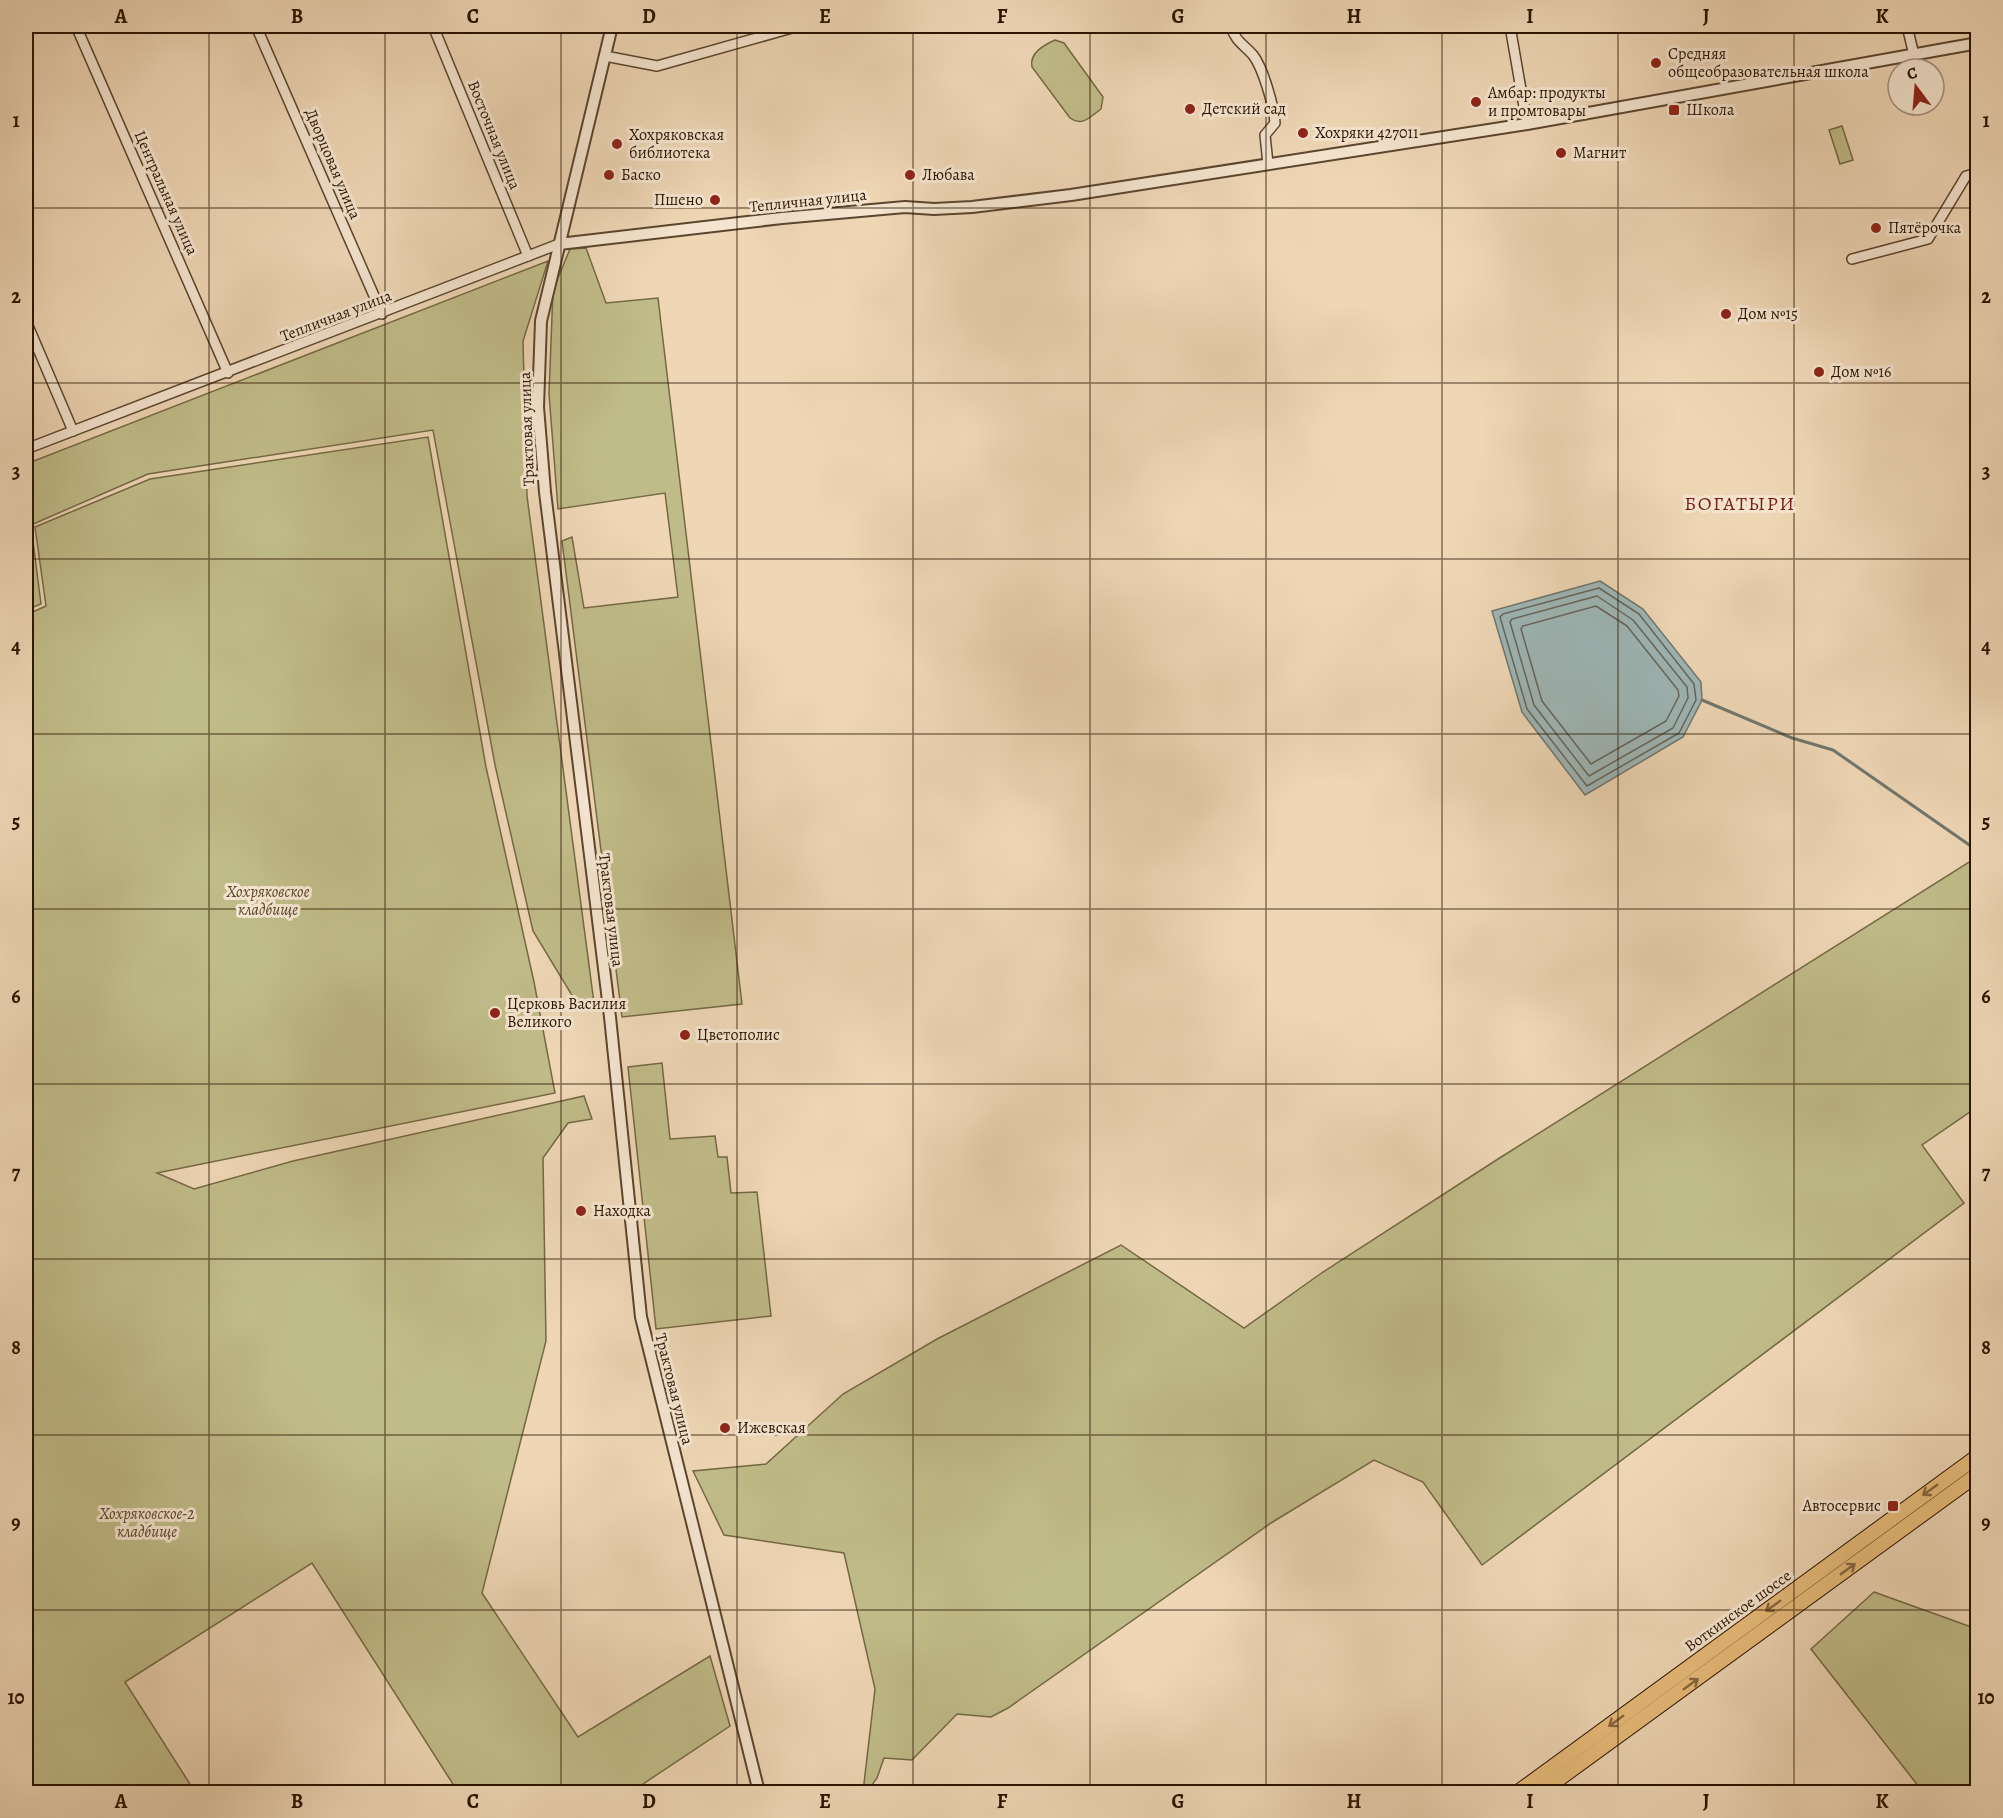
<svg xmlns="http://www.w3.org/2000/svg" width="2003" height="1818" font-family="Alegreya,serif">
	<rect width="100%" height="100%" fill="#efd7b6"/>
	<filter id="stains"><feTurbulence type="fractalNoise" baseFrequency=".00333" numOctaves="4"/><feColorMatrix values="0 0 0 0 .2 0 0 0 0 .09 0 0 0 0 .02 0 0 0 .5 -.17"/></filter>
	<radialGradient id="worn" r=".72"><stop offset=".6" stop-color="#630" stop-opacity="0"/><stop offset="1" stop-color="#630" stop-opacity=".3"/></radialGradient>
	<g fill="#c0bc89" stroke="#756844" stroke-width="1.5">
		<path d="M1055 40 1064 43 1103 97 1101 109C1090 117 1082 127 1070 118L1032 67C1029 53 1044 45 1055 40Z"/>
		<polygon points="1842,126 1853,160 1840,164 1829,130"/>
		<polygon points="586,248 606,303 658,298 742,1004 622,1017 562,541 572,537 584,608 678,597 665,493 558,509 549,394 553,290 570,249"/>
		<polygon points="548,261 523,341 527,496 594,1003 579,1007 533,931 495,765 433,430 148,474 31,525 41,604 26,610 26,464"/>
		<polygon points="428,437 486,767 534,982 555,1093 157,1173 194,1189 293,1161 584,1096 592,1119 568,1123 543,1158 546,1341 482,1593 578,1737 710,1656 730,1726 631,1792 458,1792 312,1563 125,1682 195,1792 26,1792 26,1275 30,1274 26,1244 26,615 46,606 35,527 150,479"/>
		<polygon points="1977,857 1978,1070 1972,1075 1977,1083 1977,1107 1922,1145 1964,1203 1482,1565 1423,1482 1374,1460 1271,1523 1008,1708 991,1717 957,1714 912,1760 884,1758 877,1778 867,1792 863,1792 875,1689 844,1553 724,1535 693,1471 766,1464 843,1394 937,1339 1121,1245 1244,1328 1323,1272 1498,1159"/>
		<polygon points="662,1063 670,1139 715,1136 718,1157 727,1157 731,1193 757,1192 771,1316 656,1329 628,1067"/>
		<polygon points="1874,1592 1977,1629 1977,1792 1923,1792 1811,1649"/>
	</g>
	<polygon fill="#9eb7b8" stroke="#70766e" stroke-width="1.5" points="1600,581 1643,609 1701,682 1702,700 1683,737 1585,795 1522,712 1492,611"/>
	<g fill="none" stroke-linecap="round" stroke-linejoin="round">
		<g stroke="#64665c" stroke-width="1.5">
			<polygon points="1599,588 1639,614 1694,684 1696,700 1679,733 1587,786 1527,709 1500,617 1503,614"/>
			<polygon points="1597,596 1633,620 1687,687 1688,698 1673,728 1589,776 1534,705 1510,622 1512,619"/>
			<polygon points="1596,606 1627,626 1678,690 1679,696 1666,721 1591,764 1542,701 1521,629 1523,626"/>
		</g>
		<polyline stroke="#70766e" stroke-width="3" points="1702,700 1792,738 1833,750 1978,851"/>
		<g stroke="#5b452e" stroke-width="12">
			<g id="minor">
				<polyline points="76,26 228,373"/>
				<polyline points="256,26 382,314"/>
				<polyline points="433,26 528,256"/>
				<path d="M1231 26C1235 41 1243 44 1253 55 1263 68 1274 106 1275 123L1265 135 1268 164"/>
				<polyline points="1510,26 1527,124"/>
				<polyline points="1907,26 1914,55"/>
				<polyline points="605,56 657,66 799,26"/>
				<polyline points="1852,259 1928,239 1966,176 1978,173"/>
				<polyline points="26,321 73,431"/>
				<polyline points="26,449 559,244"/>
			</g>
		</g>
		<g stroke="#5b452e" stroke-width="14">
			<g id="tertiary">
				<polyline points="612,26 541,321 538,407 545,492 610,1017 641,1317 759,1792"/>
				<polyline points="559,244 782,218 905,207 934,209 972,207 1071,195 1527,124 1978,43"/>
			</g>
		</g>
		<g stroke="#2a1400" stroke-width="16">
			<g id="primary">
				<polyline points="1518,1792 1978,1456"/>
				<polyline points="1541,1792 1978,1474"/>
			</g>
		</g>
		<use href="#minor" stroke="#f5e5d0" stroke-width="9"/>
		<use href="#tertiary" stroke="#f5e5d0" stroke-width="10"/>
		<use href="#primary" stroke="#e8bc7b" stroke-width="14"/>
	</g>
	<defs><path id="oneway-shaft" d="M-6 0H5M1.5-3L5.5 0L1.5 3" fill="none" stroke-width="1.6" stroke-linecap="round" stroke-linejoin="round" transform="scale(1.5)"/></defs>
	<g stroke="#89683e">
		<use href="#oneway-shaft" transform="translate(1930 1490) rotate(144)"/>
		<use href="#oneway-shaft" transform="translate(1848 1569) rotate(-36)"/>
		<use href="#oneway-shaft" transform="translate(1773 1606) rotate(144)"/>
		<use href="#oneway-shaft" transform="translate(1691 1684) rotate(-36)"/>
		<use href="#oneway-shaft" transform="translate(1616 1721) rotate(144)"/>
	</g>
	<path fill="none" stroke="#2a1400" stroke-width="1.5" stroke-opacity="0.55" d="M209 26V1792M385 26V1792M561 26V1792M737 26V1792M913 26V1792M1090 26V1792M1266 26V1792M1442 26V1792M1618 26V1792M1794 26V1792M26 208H1978M26 383H1978M26 559H1978M26 734H1978M26 909H1978M26 1084H1978M26 1259H1978M26 1435H1978M26 1610H1978"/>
	<g fill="#8f2418" stroke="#f5e5d0" stroke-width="2">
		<circle cx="1656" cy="63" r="6"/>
		<circle cx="1476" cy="102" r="6"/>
		<circle cx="1190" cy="109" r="6"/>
		<rect x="1668" y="104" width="12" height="12" rx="3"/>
		<circle cx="1303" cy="133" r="6"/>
		<circle cx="617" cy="144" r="6"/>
		<circle cx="1561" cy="153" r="6"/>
		<circle cx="609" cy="175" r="6"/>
		<circle cx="910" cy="175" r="6"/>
		<circle cx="715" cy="200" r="6"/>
		<circle cx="1876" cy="228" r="6"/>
		<circle cx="1726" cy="314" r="6"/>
		<circle cx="1819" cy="372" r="6"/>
		<circle cx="495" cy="1013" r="6"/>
		<circle cx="685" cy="1035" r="6"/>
		<circle cx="581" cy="1211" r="6"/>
		<circle cx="725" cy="1428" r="6"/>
		<rect x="1887" y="1500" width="12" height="12" rx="3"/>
	</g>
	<g text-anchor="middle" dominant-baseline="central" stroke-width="6" stroke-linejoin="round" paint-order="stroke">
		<g font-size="16" fill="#2a1400" stroke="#f5e5d0" text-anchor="start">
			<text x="1668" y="54">Средняя<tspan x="1668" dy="18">общеобразовательная школа</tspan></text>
			<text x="1488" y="93">Амбар: продукты<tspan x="1488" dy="18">и промтовары</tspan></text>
			<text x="1202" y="109">Детский сад</text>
			<text x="1686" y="110">Школа</text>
			<text x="1315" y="133">Хохряки 427011</text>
			<text x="629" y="135">Хохряковская<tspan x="629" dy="18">библиотека</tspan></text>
			<text x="1573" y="153">Магнит</text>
			<text x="621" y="175">Баско</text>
			<text x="922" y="175">Любава</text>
			<text x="703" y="200" text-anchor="end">Пшено</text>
			<text x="1888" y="228">Пятёрочка</text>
			<text x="1738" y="314">Дом №15</text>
			<text x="1831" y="372">Дом №16</text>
			<text x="507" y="1004">Церковь Василия<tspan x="507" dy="18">Великого</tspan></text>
			<text x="697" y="1035">Цветополис</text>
			<text x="593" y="1211">Находка</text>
			<text x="737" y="1428">Ижевская</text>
			<text x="1881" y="1506" text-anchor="end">Автосервис</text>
		</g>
		<g font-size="16" fill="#2a1400" stroke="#f5e5d0">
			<text transform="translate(494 135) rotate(68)">Восточная улица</text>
			<text transform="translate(333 164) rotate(67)">Дворцовая улица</text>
			<text transform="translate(166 193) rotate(66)">Центральная улица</text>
			<text transform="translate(808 201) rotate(-6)">Тепличная улица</text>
			<text transform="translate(336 316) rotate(-21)">Тепличная улица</text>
			<text transform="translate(527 429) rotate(-92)">Трактовая улица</text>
			<text transform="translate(611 910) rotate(83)">Трактовая улица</text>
			<text transform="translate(674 1389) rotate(76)">Трактовая улица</text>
			<text transform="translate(1738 1611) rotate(-36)">Воткинское шоссе</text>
		</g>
		<g font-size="16" font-style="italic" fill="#574629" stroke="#f5e5d0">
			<text x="268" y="892">Хохряковское<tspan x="268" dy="18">кладбище</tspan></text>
			<text x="147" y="1514">Хохряковское-2<tspan x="147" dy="18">кладбище</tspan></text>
		</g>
		<g font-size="20" letter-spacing="1.5" fill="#7a1f14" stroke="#f5e5d0">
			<text x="1740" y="503">БОГАТЫРИ</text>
		</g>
	</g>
	<rect width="2003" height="1818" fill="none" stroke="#efd7b6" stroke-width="66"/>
	<g transform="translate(1916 87) rotate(344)"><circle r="28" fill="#f5e5d0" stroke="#a4917d" stroke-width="1.5"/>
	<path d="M0-4.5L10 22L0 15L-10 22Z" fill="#8f2418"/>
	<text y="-9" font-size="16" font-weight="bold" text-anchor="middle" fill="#2a1400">С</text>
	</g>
	<rect x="33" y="33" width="1937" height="1752" fill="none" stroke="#2a1400" stroke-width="2"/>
	<g font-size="20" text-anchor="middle" font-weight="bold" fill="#2a1400">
		<text x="121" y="23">A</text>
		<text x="297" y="23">B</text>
		<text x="473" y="23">C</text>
		<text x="649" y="23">D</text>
		<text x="825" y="23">E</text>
		<text x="1002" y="23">F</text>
		<text x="1178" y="23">G</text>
		<text x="1354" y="23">H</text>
		<text x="1530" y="23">I</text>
		<text x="1706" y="23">J</text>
		<text x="1882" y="23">K</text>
		<text x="16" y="127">1</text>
		<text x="1986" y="127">1</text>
		<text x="16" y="303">2</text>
		<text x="1986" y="303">2</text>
		<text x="16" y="478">3</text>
		<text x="1986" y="478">3</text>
		<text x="16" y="653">4</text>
		<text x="1986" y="653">4</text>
		<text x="16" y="828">5</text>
		<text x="1986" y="828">5</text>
		<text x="16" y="1003">6</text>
		<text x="1986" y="1003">6</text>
		<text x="16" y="1179">7</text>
		<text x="1986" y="1179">7</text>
		<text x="16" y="1354">8</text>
		<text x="1986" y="1354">8</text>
		<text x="16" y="1529">9</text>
		<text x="1986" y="1529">9</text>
		<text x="16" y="1704">10</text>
		<text x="1986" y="1704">10</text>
		<text x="121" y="1808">A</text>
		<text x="297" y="1808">B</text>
		<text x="473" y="1808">C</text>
		<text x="649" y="1808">D</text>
		<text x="825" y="1808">E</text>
		<text x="1002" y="1808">F</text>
		<text x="1178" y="1808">G</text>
		<text x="1354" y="1808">H</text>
		<text x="1530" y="1808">I</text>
		<text x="1706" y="1808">J</text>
		<text x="1882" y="1808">K</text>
	</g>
	<rect width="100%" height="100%" filter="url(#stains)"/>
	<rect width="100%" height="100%" fill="url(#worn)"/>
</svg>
